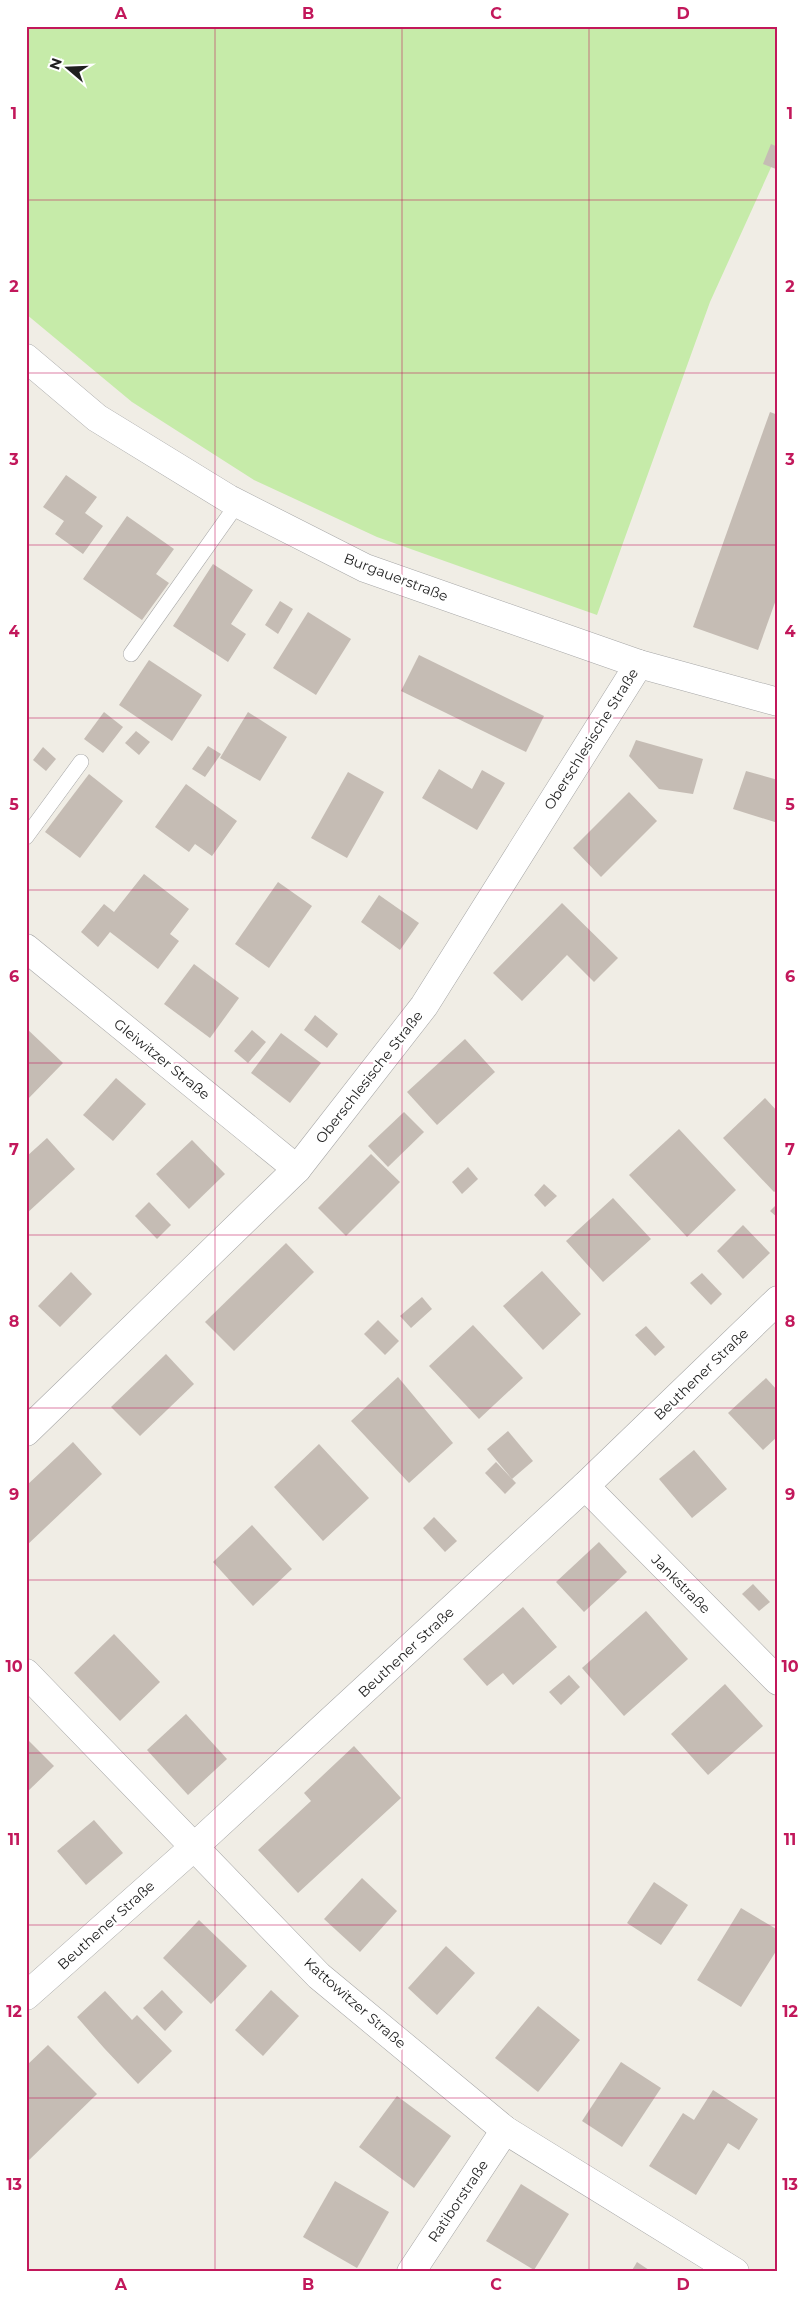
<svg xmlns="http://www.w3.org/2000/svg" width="804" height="2298" font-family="Montserrat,sans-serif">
	<rect width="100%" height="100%" fill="#f0ede5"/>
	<polygon fill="#c6eba9" points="26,26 778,26 778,152 710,302 597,615 377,537 254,480 132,402 26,314"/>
	<g fill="#c5bcb4">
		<polygon points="771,144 778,147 778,163 776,169 763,164"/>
		<polygon points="770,412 778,415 778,594 758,650 693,627"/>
		<polygon points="66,475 97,497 85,513 103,526 83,554 55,534 64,521 43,507"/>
		<polygon points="127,516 174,549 156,574 169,583 142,620 83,579"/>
		<polygon points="213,564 253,590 231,624 246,634 228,662 173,626"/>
		<polygon points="280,601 293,609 278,634 265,625"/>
		<polygon points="308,612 351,639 316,695 273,668"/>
		<polygon points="419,655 544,716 526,752 401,691"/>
		<polygon points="149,660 202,695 172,741 119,705"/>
		<polygon points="104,712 123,727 103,753 84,739"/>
		<polygon points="248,712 287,737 260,781 220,758"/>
		<polygon points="136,731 150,742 139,755 125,743"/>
		<polygon points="636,740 703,759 693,794 659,789 629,756"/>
		<polygon points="208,746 221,754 205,777 192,769"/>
		<polygon points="43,747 56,759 46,771 33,760"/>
		<polygon points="439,769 472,789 482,770 505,783 477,830 422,798"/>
		<polygon points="746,771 778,780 778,823 733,809"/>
		<polygon points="348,772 384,792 347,858 311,838"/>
		<polygon points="89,774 123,801 80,858 45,832"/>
		<polygon points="186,784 237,821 212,856 195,844 189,852 155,827"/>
		<polygon points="629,792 657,821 601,877 573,848"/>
		<polygon points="144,874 189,909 170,934 179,941 158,969 110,932 98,947 81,932 104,904 114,912"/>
		<polygon points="278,882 312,906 269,968 235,944"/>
		<polygon points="379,895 419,923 400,950 361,922"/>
		<polygon points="562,903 618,958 594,982 567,955 522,1001 493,973"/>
		<polygon points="194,964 239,998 210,1038 164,1004"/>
		<polygon points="315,1015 338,1034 327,1048 304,1030"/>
		<polygon points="26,1028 63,1063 26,1101"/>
		<polygon points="252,1030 266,1042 248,1063 234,1051"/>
		<polygon points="281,1033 321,1063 290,1103 251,1073"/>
		<polygon points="465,1039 495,1072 437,1125 407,1092"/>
		<polygon points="116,1078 146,1104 113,1141 83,1115"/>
		<polygon points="765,1098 778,1112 778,1189 774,1192 723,1138"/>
		<polygon points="404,1112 424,1132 388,1167 368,1146"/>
		<polygon points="679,1129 736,1190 687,1237 629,1175"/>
		<polygon points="47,1138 75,1169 26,1214 26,1157"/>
		<polygon points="192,1140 225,1174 189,1209 156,1174"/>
		<polygon points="371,1154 400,1182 346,1236 318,1208"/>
		<polygon points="468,1167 478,1179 462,1194 452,1182"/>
		<polygon points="544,1184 557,1196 545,1207 534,1195"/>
		<polygon points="613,1198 651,1239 603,1282 566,1241"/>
		<polygon points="149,1202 171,1225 157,1239 135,1216"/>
		<polygon points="778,1203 778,1218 770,1211"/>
		<polygon points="743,1225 770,1253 743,1279 717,1251"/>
		<polygon points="286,1243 314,1272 234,1351 205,1322"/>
		<polygon points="542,1271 581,1314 543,1350 503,1306"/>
		<polygon points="71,1272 92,1294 60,1327 38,1306"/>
		<polygon points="702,1273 722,1294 711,1305 690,1283"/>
		<polygon points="422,1297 432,1309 411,1328 400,1316"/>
		<polygon points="378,1320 399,1341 385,1355 364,1334"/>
		<polygon points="473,1325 523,1378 479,1419 429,1366"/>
		<polygon points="646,1326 665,1347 655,1356 635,1335"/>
		<polygon points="166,1354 194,1384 140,1436 111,1407"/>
		<polygon points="398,1377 453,1443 409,1483 351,1421"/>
		<polygon points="766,1378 778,1391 778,1436 763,1450 728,1413"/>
		<polygon points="508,1431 533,1461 512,1479 487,1449"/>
		<polygon points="73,1442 102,1474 26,1546 26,1486"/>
		<polygon points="319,1444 369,1498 323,1541 274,1487"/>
		<polygon points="694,1450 727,1489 692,1518 659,1479"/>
		<polygon points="496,1462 516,1483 505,1494 485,1473"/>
		<polygon points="434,1517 457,1541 445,1552 423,1528"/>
		<polygon points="252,1525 292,1569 253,1606 213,1562"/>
		<polygon points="599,1542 627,1572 584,1612 556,1582"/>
		<polygon points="753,1584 770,1602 759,1611 742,1594"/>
		<polygon points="523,1607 557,1647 513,1685 503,1673 487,1686 463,1659"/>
		<polygon points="646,1611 688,1659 624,1716 582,1668"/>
		<polygon points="114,1634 160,1682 120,1721 74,1673"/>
		<polygon points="569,1675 580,1687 561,1705 549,1692"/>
		<polygon points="725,1684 763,1726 708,1775 671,1734"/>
		<polygon points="186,1714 227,1759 188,1795 147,1750"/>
		<polygon points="26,1738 54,1766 26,1793"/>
		<polygon points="354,1746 401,1798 298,1893 258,1850 311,1801 304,1793"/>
		<polygon points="94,1820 123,1853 86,1885 57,1851"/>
		<polygon points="362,1878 397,1911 360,1952 324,1919"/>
		<polygon points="654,1882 688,1905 661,1945 627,1923"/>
		<polygon points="741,1908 778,1930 778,1948 741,2007 697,1980"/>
		<polygon points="199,1920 247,1966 211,2004 163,1958"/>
		<polygon points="446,1946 475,1973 437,2015 408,1988"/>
		<polygon points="162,1990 183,2012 165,2031 143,2008"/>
		<polygon points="271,1990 299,2016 263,2056 235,2030"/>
		<polygon points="105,1991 132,2020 137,2015 172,2051 138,2084 104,2048 77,2017"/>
		<polygon points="538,2006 580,2040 538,2092 495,2058"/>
		<polygon points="48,2045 97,2094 26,2163 26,2066"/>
		<polygon points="621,2062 661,2088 622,2147 582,2121"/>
		<polygon points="713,2090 758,2119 739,2150 728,2143 696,2195 649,2166 683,2113 694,2120"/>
		<polygon points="397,2096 451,2136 414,2188 359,2147"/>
		<polygon points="335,2181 389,2212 357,2268 303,2237"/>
		<polygon points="521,2184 569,2214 534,2270 486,2241"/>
		<polygon points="637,2262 652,2272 631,2272"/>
	</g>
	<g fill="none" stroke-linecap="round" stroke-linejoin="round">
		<g stroke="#a6a6a6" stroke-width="16">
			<g id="lane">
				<polyline points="131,654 238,503"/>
				<polyline points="26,837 81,762"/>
			</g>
		</g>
		<g stroke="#a6a6a6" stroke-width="29">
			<g id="street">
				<polyline points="26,358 97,418 229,499 365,568 639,664 778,702"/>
				<polyline points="26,948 297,1169"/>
				<polyline points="26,1432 297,1169 424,1006 639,664"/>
				<polyline points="585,1486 778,1681"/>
				<polyline points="26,1673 319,1976 505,2130 735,2272"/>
				<polyline points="26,1996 194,1847 585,1486 778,1300"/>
				<polyline points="411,2272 505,2130"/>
			</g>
		</g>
		<use href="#lane" stroke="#fff" stroke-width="15"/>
		<use href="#street" stroke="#fff" stroke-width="28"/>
	</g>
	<path fill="none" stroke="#c2185b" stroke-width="1" stroke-opacity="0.55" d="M215 26V2272M402 26V2272M589 26V2272M26 200H778M26 373H778M26 545H778M26 718H778M26 890H778M26 1063H778M26 1235H778M26 1408H778M26 1580H778M26 1753H778M26 1925H778M26 2098H778"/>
	<g text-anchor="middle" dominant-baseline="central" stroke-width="5" stroke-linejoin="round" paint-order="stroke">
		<g font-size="14" fill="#1f1f1f" stroke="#fff">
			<text transform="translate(396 577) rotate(21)">Burgauerstraße</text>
			<text transform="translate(591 739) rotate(-58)">Oberschlesische Straße</text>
			<text transform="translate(162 1059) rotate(39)">Gleiwitzer Straße</text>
			<text transform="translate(369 1077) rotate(-52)">Oberschlesische Straße</text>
			<text transform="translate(701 1374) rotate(-44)">Beuthener Straße</text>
			<text transform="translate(681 1584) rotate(45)">Jankstraße</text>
			<text transform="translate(406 1652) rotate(-43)">Beuthener Straße</text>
			<text transform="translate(106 1925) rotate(-42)">Beuthener Straße</text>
			<text transform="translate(355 2003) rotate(41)">Kattowitzer Straße</text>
			<text transform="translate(458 2201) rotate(-56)">Ratiborstraße</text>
		</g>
	</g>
	<rect width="804" height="2298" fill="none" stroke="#ffffff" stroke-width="55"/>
	<g transform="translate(68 68) rotate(289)" stroke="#ffffff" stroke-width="4" paint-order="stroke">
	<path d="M0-4L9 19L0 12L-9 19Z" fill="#1f1f1f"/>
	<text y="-8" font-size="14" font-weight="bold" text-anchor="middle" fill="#1f1f1f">N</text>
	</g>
	<rect x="28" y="28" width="748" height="2242" fill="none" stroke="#c2185b" stroke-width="2"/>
	<g font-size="16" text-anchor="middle" font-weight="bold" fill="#c2185b">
		<text x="121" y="19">A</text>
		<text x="308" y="19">B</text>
		<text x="496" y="19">C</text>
		<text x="683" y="19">D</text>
		<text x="14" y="119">1</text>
		<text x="790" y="119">1</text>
		<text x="14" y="292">2</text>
		<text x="790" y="292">2</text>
		<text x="14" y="465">3</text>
		<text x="790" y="465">3</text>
		<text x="14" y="637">4</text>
		<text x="790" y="637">4</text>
		<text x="14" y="810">5</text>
		<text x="790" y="810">5</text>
		<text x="14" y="982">6</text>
		<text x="790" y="982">6</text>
		<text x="14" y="1155">7</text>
		<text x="790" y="1155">7</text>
		<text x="14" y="1327">8</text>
		<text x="790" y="1327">8</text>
		<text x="14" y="1500">9</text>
		<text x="790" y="1500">9</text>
		<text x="14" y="1672">10</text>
		<text x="790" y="1672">10</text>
		<text x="14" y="1845">11</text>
		<text x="790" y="1845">11</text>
		<text x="14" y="2017">12</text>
		<text x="790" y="2017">12</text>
		<text x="14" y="2190">13</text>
		<text x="790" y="2190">13</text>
		<text x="121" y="2290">A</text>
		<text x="308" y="2290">B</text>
		<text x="496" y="2290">C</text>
		<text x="683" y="2290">D</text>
	</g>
</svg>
